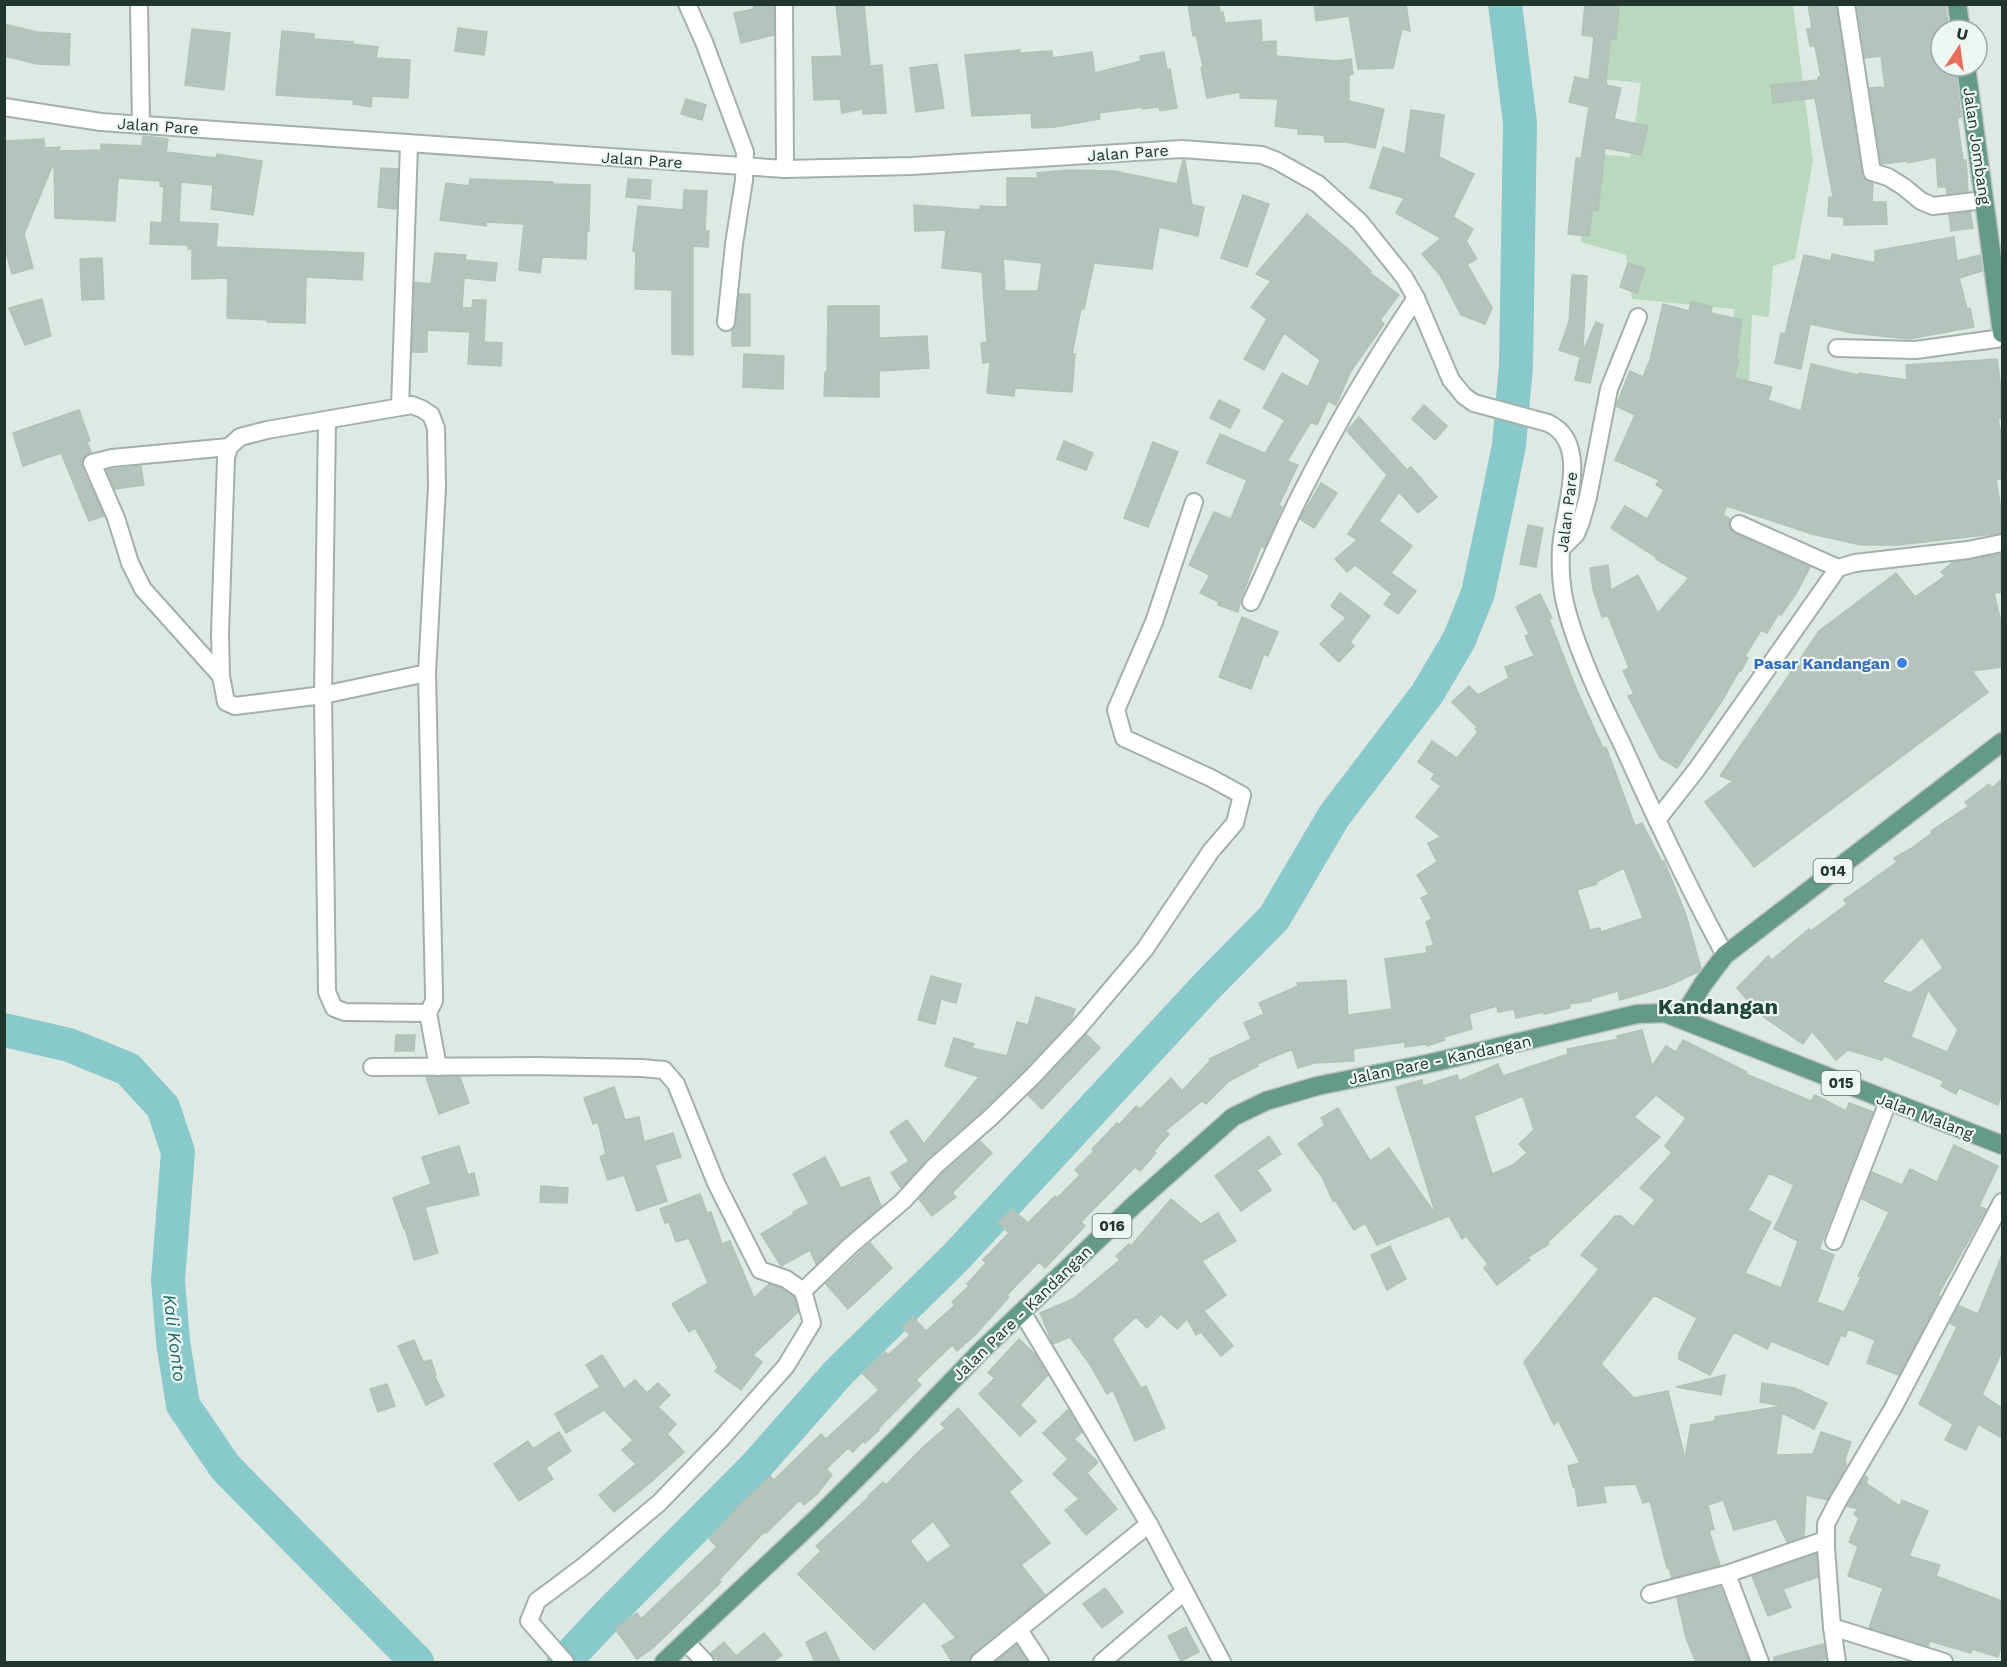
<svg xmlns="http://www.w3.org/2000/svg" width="2007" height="1667" font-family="'Work Sans',sans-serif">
	<rect width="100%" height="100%" fill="#dee9e3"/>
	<polygon fill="#b8d9bd" points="1607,5 1793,5 1813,161 1795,259 1773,266 1769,317 1752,315 1749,384 1730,382 1734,309 1632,299 1626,255 1581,242 1586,153 1630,157 1641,83 1595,78"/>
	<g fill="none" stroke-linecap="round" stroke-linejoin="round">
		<g stroke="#89c9cb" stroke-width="34">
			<polyline points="4,1030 69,1045 128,1069 163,1107 178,1152 168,1280 173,1342 183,1405 225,1467 417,1662"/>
			<polyline points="564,1662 609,1614 757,1465 838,1373 956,1257 1207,986 1274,918 1334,816 1427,694 1459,640 1478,593 1497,504 1509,445 1516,365 1520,123 1505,4"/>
		</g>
	</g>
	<g fill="#b4c3bb" stroke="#b1c2b9" stroke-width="1.5" fill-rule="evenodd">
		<polygon points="753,4 774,4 774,35 741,43 734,13 754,9"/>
		<polygon points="836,4 864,4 870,66 882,65 886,113 863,114 863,109 842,113 840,99 814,100 812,57 842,56"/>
		<polygon points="1188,4 1219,4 1220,13 1223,12 1225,23 1261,20 1262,42 1276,41 1276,56 1336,61 1351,59 1353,74 1349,75 1349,101 1384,109 1375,148 1346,142 1325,142 1324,135 1298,134 1298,129 1275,126 1278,99 1240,98 1240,92 1207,98 1201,68 1203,67 1196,35 1193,36"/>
		<polygon points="1314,4 1406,4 1410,31 1402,29 1393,68 1358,69 1349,16 1316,21"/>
		<polygon points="1585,4 1619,4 1616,40 1610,39 1606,85 1621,88 1614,119 1648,126 1641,155 1605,148 1598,211 1592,210 1589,236 1568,234 1576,158 1581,159 1589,107 1569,102 1575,77 1589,80 1594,37 1582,35"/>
		<polygon points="1808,4 1836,4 1862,174 1865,179 1873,183 1872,202 1886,202 1887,224 1844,225 1844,217 1828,216 1829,197 1833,197 1815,98 1773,103 1771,85 1818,80 1818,77 1821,77 1815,46 1810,46 1807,29 1812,28"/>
		<polygon points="1857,4 1945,4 1949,30 1941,30 1941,66 1955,66 1961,117 1957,118 1963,160 1966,160 1968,191 1947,194 1946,187 1938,187 1936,157 1908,163 1907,161 1881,164 1870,88 1885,87 1881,56 1865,58"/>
		<polygon points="4,24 37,32 70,34 69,65 37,64 4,56"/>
		<polygon points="458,28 487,32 484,55 455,51"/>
		<polygon points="192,29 230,33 224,90 185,85"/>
		<polygon points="282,31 314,34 314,39 353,42 352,44 378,47 376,58 410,60 408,98 372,96 371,107 353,104 354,100 276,95"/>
		<polygon points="1020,50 1020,53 1052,51 1052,58 1092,52 1095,73 1141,61 1140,56 1164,52 1167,70 1170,69 1177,108 1160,111 1159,107 1142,109 1142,107 1099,113 1100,119 1055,127 1032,128 1031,113 972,116 965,55"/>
		<polygon points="937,64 944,108 916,112 910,68"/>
		<polygon points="686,99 706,105 702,120 681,114"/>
		<polygon points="1411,110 1444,115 1439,157 1474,174 1453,217 1473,229 1466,241 1477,259 1467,264 1492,308 1485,324 1461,315 1440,275 1422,254 1441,238 1396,213 1404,198 1370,188 1383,147 1405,154"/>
		<polygon points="143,136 168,139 166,152 216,158 217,154 262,161 253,215 211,209 213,185 181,182 179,222 218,224 216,247 364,253 362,280 306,277 305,323 267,322 267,320 227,318 228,278 192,279 192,249 188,249 188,245 150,244 151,222 162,223 164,187 160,186 160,181 118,178 115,221 55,218 54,162 24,234 33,268 12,274 4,244 4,141 44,139 45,148 60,147 58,151 101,150 101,144 142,146"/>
		<path d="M1183 160H1185L1192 205 1204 207 1198 236 1159 227 1152 269 1094 263 1084 309H1081L1072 354H1075L1072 392 1015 388 1014 396 987 393 990 362 983 363 981 343 987 342 982 272 942 268 946 230 915 231 914 205 980 210V206L1007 207V178H1038L1037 173 1069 170 1114 171 1177 184ZM1003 259 1042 263 1038 291H1005Z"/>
		<polygon points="381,168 398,169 396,209 378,207"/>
		<polygon points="470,179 553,182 553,184 590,185 589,231 587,231 586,259 542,257 540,273 519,270 524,224 486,222 486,226 440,220 446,183 469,186"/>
		<polygon points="628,179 651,180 650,199 626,197"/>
		<polygon points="684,190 707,191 705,231 709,231 708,247 693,246 693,355 672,354 672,290 635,289 636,251 633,251 638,206 683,210"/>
		<polygon points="1243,195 1269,204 1247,267 1221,258"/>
		<polygon points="1970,212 1973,228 1951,231 1949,215"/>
		<polygon points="1307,214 1347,248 1371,271 1369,272 1399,295 1380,320 1384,324 1351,371 1336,405 1328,401 1317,425 1311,422 1287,461 1298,465 1279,505 1282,507 1264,548 1261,546 1241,598 1238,612 1218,605 1219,602 1200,593 1210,575 1189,565 1214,512 1231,519 1247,480 1207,463 1220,434 1264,453 1266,452 1285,420 1263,408 1282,373 1308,387 1320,360 1284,333 1264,370 1244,359 1267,319 1251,307 1271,281 1256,274"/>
		<polygon points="1954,237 1957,261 1980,255 1982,271 1959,278 1967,309 1970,308 1974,327 1909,339 1853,333 1810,324 1801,369 1775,363 1781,333 1785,334 1804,255 1831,261 1832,254 1875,263 1875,251"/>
		<polygon points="435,253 466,255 465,260 497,263 495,281 464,278 462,308 472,308 473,300 486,300 484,342 502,343 501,366 468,364 470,332 427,330 427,352 412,352 415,282 431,284"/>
		<polygon points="102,258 104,299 82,300 80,259"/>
		<polygon points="1628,263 1645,268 1637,293 1620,287"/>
		<polygon points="1572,275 1587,276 1583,347 1580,357 1559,350 1569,322"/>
		<polygon points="739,294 750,294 750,346 732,346 732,330 736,323"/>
		<polygon points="42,299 51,336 25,345 9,308"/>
		<polygon points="1691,301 1712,307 1711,313 1742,320 1736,359 1739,360 1734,378 1772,387 1768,400 1801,411 1811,364 1858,375 1859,373 1907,380 1906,365 1997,359 2002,396 2002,418 1998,419 2002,439 2002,478 1996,480 2002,515 2002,533 1898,545 1861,545 1812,534 1727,506 1723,515 1730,519 1729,526 1734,533 1810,567 1797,592 1781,615 1779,613 1767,633 1761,630 1745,656 1748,658 1741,671 1739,671 1723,699 1677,768 1660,758 1628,696 1634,694 1623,671 1629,668 1608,616 1602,617 1593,589 1590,568 1608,565 1611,590 1638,575 1658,613 1689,578 1656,559 1659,559 1611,528 1625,506 1647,519 1664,490 1656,485 1659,480 1615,460 1635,415 1616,406 1630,371 1643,377 1650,360 1663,304 1689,311"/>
		<polygon points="828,306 879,306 879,338 927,336 929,368 879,371 879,397 824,396 825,372 827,372"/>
		<polygon points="1596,322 1603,325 1590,383 1575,380 1580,358"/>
		<polygon points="744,354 784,356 783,389 743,387"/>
		<polygon points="1219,400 1240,410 1230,428 1210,418"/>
		<polygon points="1424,405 1447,426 1435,440 1412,419"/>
		<polygon points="79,410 90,441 87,442 91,452 84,456 82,467 104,516 89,521 61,453 23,466 13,433"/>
		<polygon points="1359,417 1407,470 1411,467 1437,497 1418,513 1399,492 1379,521 1412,546 1391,573 1416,591 1398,614 1384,604 1392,594 1355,565 1347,572 1335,559 1357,540 1348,534 1387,475 1347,431"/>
		<polygon points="1064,441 1093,453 1086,470 1057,459"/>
		<polygon points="1153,442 1178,452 1148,527 1124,518"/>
		<polygon points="141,466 144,485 115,489 107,470"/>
		<polygon points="1321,483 1337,493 1314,528 1300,519"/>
		<polygon points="1528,525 1543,528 1536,567 1520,564"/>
		<polygon points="2002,554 2002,592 1994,593 2002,626 2002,667 1972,671 1988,692 1754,867 1705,802 1733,781 1720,776 1819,631 1896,573 1915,597 1945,576 1941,572 1953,562"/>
		<polygon points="1340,593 1370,616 1350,642 1354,646 1339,662 1320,644 1346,618 1331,606"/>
		<path d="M1540 594 1552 618 1549 619 1578 693 1603 748 1606 747 1635 826 1642 823 1662 862 1664 861 1686 915 1701 968 1698 972 1668 986 1620 1000 1618 991 1590 999 1591 1001 1569 1004 1570 1008 1544 1014V1012L1516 1018 1514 1009 1498 1012 1497 1006 1469 1014 1472 1029 1444 1037 1445 1040 1427 1046V1044L1405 1047V1042L1353 1049 1354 1061 1314 1063 1298 1068 1292 1049 1257 1064 1258 1066 1229 1081 1206 1104 1202 1101 1165 1131 1169 1134 1154 1151 1156 1153 1140 1171 1135 1167 1081 1222 1085 1226 1045 1268 1039 1262 1007 1295 1009 1297 976 1334 957 1351 952 1345 916 1380 921 1385 878 1429 879 1430 865 1443 863 1441 853 1452 848 1448 826 1469 832 1475 817 1494 804 1505 800 1500 766 1533 764 1532 719 1580 721 1582 653 1648 637 1659 615 1629 637 1613 641 1619 717 1547 709 1539 739 1506 770 1476 774 1480 821 1434 826 1439 879 1390 862 1373 885 1352 888 1355 910 1335 902 1327 913 1317 926 1331 955 1305 952 1302 969 1286 967 1284 986 1263 983 1260 1009 1233 998 1223 1012 1209 1028 1223 1055 1196 1057 1198 1080 1175 1075 1170 1094 1151 1092 1149 1117 1123 1119 1125 1136 1106 1140 1109 1171 1078 1182 1091 1210 1061 1209 1059 1251 1039 1244 1023 1264 1014 1259 1003 1298 986 1297 983 1346 980 1348 1015 1392 1009 1385 959 1427 953 1426 947 1434 945 1426 922 1432 919 1421 898 1429 894 1417 875 1437 862 1428 843 1441 837 1416 817 1441 786 1431 779 1435 774 1418 762 1432 741 1457 758 1478 732 1475 729 1477 727 1452 702 1469 686 1478 695 1509 678 1505 667 1534 656 1525 636 1529 634 1516 607ZM1624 868 1643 918 1601 932 1600 928 1590 930 1577 890 1597 884 1596 882Z"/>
		<polygon points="1242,617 1278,632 1268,656 1264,654 1251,689 1219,677"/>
		<path d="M2002 779V1093L1998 1105 1959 1088 1956 1094 1941 1086 1944 1081 1884 1056 1882 1060 1848 1050 1836 1060 1812 1031 1803 1044 1758 1013 1737 988 1768 956 1772 960 1809 929 1811 931 1847 904 1844 900 1897 862 1894 858 1912 848 1932 833 1931 831 1969 806 1965 802 1989 784 1992 788ZM1922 937 1943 968 1910 993 1882 982ZM1928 990 1958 1030 1947 1052 1911 1037Z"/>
		<polygon points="931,976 961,984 956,1003 941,999 935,1024 918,1020"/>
		<polygon points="1036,997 1075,1009 1072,1019 1026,1069 983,1110 928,1158 901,1188 891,1173 909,1161 890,1132 907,1120 924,1144 979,1077 945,1066 954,1038 974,1044 972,1048 1007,1056 1017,1022 1028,1025"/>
		<path d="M1642 1030 1652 1066 1666 1046 1676 1052 1683 1040 1747 1072 1746 1074 1811 1101 1815 1095 1846 1111 1849 1103 1873 1112 1819 1249 1834 1255 1817 1302 1844 1312 1861 1277 1858 1276 1889 1212 1862 1199 1872 1172 1902 1185 1910 1169 1937 1182 1954 1145 1998 1166 1979 1206 1986 1209 1938 1295 1940 1296 1899 1375 1867 1363 1875 1340 1848 1329 1845 1337 1841 1335 1828 1365 1771 1341 1767 1349 1734 1332 1710 1375 1679 1359V1353L1697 1318 1654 1295 1601 1364 1634 1398 1668 1391 1685 1458 1691 1425 1715 1421V1417L1783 1406 1760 1402 1762 1383 1795 1388 1827 1403 1814 1429 1782 1413 1776 1455 1813 1454 1821 1432 1851 1442 1844 1462H1846V1467L1827 1500 1806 1495 1804 1536 1787 1542 1776 1519 1734 1530 1723 1500 1708 1505 1714 1529 1709 1531 1720 1565 1672 1578 1669 1568H1667L1650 1501 1643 1503 1636 1484 1603 1486 1606 1502 1578 1506 1575 1487H1573L1568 1466 1580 1463 1558 1420 1554 1425 1524 1362 1599 1269 1581 1255 1615 1216H1621L1633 1227 1655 1200 1640 1188 1672 1153 1665 1146 1686 1118 1656 1095 1634 1117 1660 1137 1548 1242 1549 1244 1528 1257 1530 1260 1497 1285 1484 1268 1488 1264 1466 1236 1462 1239 1449 1216 1377 1245 1365 1223 1354 1230 1335 1200 1333 1201 1322 1177 1298 1144 1325 1125 1321 1118 1338 1108 1370 1161 1389 1148 1436 1215 1396 1087 1422 1080 1423 1086 1457 1075 1459 1081 1498 1064 1503 1076 1568 1054 1567 1049 1618 1039 1617 1036ZM1523 1096 1534 1130 1519 1144 1527 1153 1513 1165 1492 1174 1474 1116ZM1769 1173 1794 1185 1774 1229 1798 1241 1781 1288 1745 1273 1771 1222 1748 1210Z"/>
		<polygon points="1086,1034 1100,1048 1042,1109 1028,1095"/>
		<polygon points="396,1035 415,1035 414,1051 395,1051"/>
		<polygon points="426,1077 460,1077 469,1103 439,1114"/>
		<polygon points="614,1087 625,1120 639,1117 644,1142 673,1133 681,1157 655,1165 667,1201 637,1211 624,1175 608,1180 600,1157 606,1154 598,1122 593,1124 584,1098"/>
		<polygon points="1269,1136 1281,1154 1257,1170 1271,1190 1241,1211 1215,1176"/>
		<polygon points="980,1141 992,1153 952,1193 956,1197 932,1216 919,1199 942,1174"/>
		<polygon points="459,1146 468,1175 474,1173 479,1195 425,1207 438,1253 414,1260 405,1228 404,1229 393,1198 431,1184 422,1157"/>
		<polygon points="825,1157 841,1188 869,1177 881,1206 816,1264 810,1250 781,1266 761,1234 794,1214 793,1212 809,1204 793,1174"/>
		<polygon points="541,1186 568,1188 567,1203 540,1202"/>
		<polygon points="700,1194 707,1213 711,1212 722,1244 730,1241 754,1298 769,1284 781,1288 794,1297 798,1312 753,1355 762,1362 741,1390 715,1371 718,1367 695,1328 689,1332 672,1304 708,1283 689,1238 676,1242 669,1222 665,1223 660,1209"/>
		<polygon points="1171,1199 1201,1224 1218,1213 1236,1241 1202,1261 1226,1295 1204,1311 1233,1346 1221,1356 1201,1332 1196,1335 1187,1319 1177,1329 1161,1314 1147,1328 1136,1317 1112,1339 1141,1388 1146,1386 1165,1428 1135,1441 1113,1390 1107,1394 1089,1363 1070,1337 1053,1344 1040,1313 1073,1299 1120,1260 1116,1256 1129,1244 1131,1246"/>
		<polygon points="870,1243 892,1268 848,1309 826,1284"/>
		<polygon points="1390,1246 1406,1279 1387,1290 1371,1255"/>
		<polygon points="2002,1255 2002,1351 1982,1395 2002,1408 2002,1438 1978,1424 1966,1450 1945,1440 1953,1424 1919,1404 1957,1327 1950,1323 1959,1306 1978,1314"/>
		<polygon points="1019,1339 1035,1354 1048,1375 1020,1405 1036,1421 1020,1436 979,1394 995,1378 988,1373"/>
		<polygon points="414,1340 423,1362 431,1360 436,1375 434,1375 444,1396 426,1405 398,1346"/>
		<polygon points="602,1355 624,1389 635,1380 647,1393 658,1383 670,1395 658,1407 676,1424 667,1434 684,1452 651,1482 614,1512 599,1495 636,1464 622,1450 633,1440 604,1410 566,1433 555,1414 600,1387 586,1365"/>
		<polygon points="1725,1375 1721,1395 1676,1387"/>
		<polygon points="387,1384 395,1406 378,1412 370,1389"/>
		<path d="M958 1408 1022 1481 1009 1492 1050 1543 1021 1565 1045 1595 972 1654 969 1662H952L942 1646 956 1638 924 1601 874 1650 798 1574 821 1551 816 1546 869 1497 868 1496 883 1482 886 1485 923 1447 945 1428 941 1424ZM933 1521 951 1546 927 1563 910 1541Z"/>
		<polygon points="1068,1410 1082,1432 1074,1439 1098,1462 1087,1473 1117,1509 1086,1535 1065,1510 1079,1499 1053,1474 1068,1459 1043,1433"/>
		<polygon points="559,1432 571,1451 546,1468 553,1479 519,1501 494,1464 528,1441 533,1449"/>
		<polygon points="1865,1476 1868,1478 1866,1483 1900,1506 1902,1500 1928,1511 1909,1556 1940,1565 1936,1576 2002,1601 2002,1644 1998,1657 1972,1649 1971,1653 1930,1641 1928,1646 1869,1628 1883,1588 1848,1576 1858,1546 1849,1542 1859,1518 1854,1514 1858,1509 1847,1506"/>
		<polygon points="1816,1554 1818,1577 1783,1589 1791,1607 1768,1616 1752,1576"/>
		<polygon points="1720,1587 1749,1662 1696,1662 1686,1638 1677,1598"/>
		<polygon points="1105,1588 1123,1612 1102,1628 1083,1604"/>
		<polygon points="1186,1627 1199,1652 1181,1661 1168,1636"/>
		<polygon points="826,1632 840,1662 815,1662 806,1642"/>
		<polygon points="764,1633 782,1655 773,1662 719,1662 711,1653 724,1642 736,1656"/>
		<polygon points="1824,1644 1826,1659 1814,1662 1774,1662 1774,1657"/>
		<polygon points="1016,1645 1028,1662 995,1662"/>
	</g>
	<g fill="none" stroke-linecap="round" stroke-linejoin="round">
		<g stroke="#a2b0a9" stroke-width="20">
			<g id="street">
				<polyline points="139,4 141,125"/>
				<polyline points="687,4 704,42 745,152 744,180 734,244 726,322"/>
				<polyline points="784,4 785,169"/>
				<polyline points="1846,4 1872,172 1888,177 1904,187 1921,201 1933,206 1984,200"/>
				<path d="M4 107 101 122 785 169 912 166 1182 149 1262 155 1277 161 1318 184 1360 222 1404 277 1416 298 1451 380 1464 396 1474 403 1548 423C1592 443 1563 511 1561 548 1560 566 1561 585 1565 603 1576 649 1602 703 1623 746 1655 817 1688 887 1725 955"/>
				<polyline points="1837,348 1916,350 2002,338"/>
				<polyline points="400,407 409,145"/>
				<polyline points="327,420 323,695 327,992 334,1008 345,1012 428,1013"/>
				<polyline points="1739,524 1838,568"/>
				<polyline points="1561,549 1576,534 1581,522 1588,497 1609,389 1638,317"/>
				<path d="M1251 602C1269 564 1285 524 1305 486 1338 421 1375 359 1416 298"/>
				<polyline points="427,673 323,695 235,706 226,702 221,676 220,633 226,458 229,447 240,437 267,430 412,405 422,409 431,415 436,428 437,487 427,673 434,994 434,1001 428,1013 438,1067"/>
				<polyline points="221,676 143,589 130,563 116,518 92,463 112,458 229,447"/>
				<polyline points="1657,820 1697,769 1838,568 1855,563 1968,550 2002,543"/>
				<polyline points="372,1067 536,1066 641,1068 664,1070 676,1084 716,1183 760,1270 786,1279 803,1291 812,1323 786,1366 722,1438 659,1503 584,1566 537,1601 529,1621 565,1662"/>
				<polyline points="1834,1241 1888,1102"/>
				<polyline points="803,1291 850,1246 903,1201 935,1166 990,1118 1033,1076 1080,1026 1145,949 1211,851 1235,823 1242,795 1211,778 1124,738 1116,710 1154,622 1194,502"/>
				<polyline points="1022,1312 1149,1524 1222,1662"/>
				<polyline points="1727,1574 1760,1662"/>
				<polyline points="1650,1594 1727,1574 1825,1540"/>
				<polyline points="1832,1627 1944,1662"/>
				<polyline points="1019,1630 1040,1662"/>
				<polyline points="686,1642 705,1662"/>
				<polyline points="979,1662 1149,1524"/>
				<polyline points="1102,1662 1184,1592"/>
				<polyline points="1837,1662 1832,1627 1826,1548 1826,1524 1838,1501 1893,1408 2002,1202"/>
			</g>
		</g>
		<g stroke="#bcc3c0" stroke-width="21">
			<g id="primary">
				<polyline points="1957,4 1961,30"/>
				<polyline points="1966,66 2002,333"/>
				<polyline points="1682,1018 1703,984 1725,955 2002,742"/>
				<polyline points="664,1662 816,1519 896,1439 982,1350 1134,1205 1233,1117 1266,1101 1317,1086 1431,1063 1637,1014 1665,1013 2002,1145"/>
			</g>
		</g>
		<use href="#street" stroke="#fff" stroke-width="16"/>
		<use href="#primary" stroke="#659b86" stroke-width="18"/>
	</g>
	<circle fill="#3f7fe0" stroke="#eef6f1" stroke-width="2" cx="1902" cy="663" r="6"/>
	<g text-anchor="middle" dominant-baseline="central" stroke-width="4.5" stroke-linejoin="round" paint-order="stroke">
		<g fill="#eef6f1" stroke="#5e7068" stroke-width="1.5">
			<rect x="1813.5" y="859" width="39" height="24" rx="4.5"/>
			<rect x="1821.5" y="1071" width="39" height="24" rx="4.5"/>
			<rect x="1092.5" y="1214" width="39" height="24" rx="4.5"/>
		</g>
		<g font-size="15" font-weight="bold" fill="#21372e">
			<text x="1833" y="871">014</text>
			<text x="1841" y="1083">015</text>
			<text x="1112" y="1226">016</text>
		</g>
		<g font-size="16" fill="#21372e" stroke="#eef6f1">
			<text transform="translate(158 126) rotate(4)">Jalan Pare</text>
			<text transform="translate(1977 146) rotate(82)">Jalan Jombang</text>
			<text transform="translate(1128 153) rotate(-4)">Jalan Pare</text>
			<text transform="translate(642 160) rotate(4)">Jalan Pare</text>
			<text transform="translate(1567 512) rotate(-83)">Jalan Pare</text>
			<text transform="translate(1440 1060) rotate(-12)">Jalan Pare - Kandangan</text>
			<text transform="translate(1925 1116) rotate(21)">Jalan Malang</text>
			<text transform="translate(1022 1313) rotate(-44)">Jalan Pare - Kandangan</text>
		</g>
		<g font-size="16" font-weight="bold" fill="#366cbe" stroke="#eef6f1" text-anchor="end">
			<text x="1890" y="663">Pasar Kandangan</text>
		</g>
		<g font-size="18" font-style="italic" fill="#206b6e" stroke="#eef6f1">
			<text transform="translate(175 1338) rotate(83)">Kali Konto</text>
		</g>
		<g font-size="22" font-weight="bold" fill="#1e4738" stroke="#eef6f1">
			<text x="1718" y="1006">Kandangan</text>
		</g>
	</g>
	<rect width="2007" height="1667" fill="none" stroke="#21372e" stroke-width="12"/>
	<g transform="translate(1959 48) rotate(13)"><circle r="28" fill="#eef6f1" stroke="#9caaa3" stroke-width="1.5"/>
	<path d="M0-4.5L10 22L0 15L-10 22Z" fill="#e86d5d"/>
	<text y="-9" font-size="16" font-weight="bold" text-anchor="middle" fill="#21372e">U</text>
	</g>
</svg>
